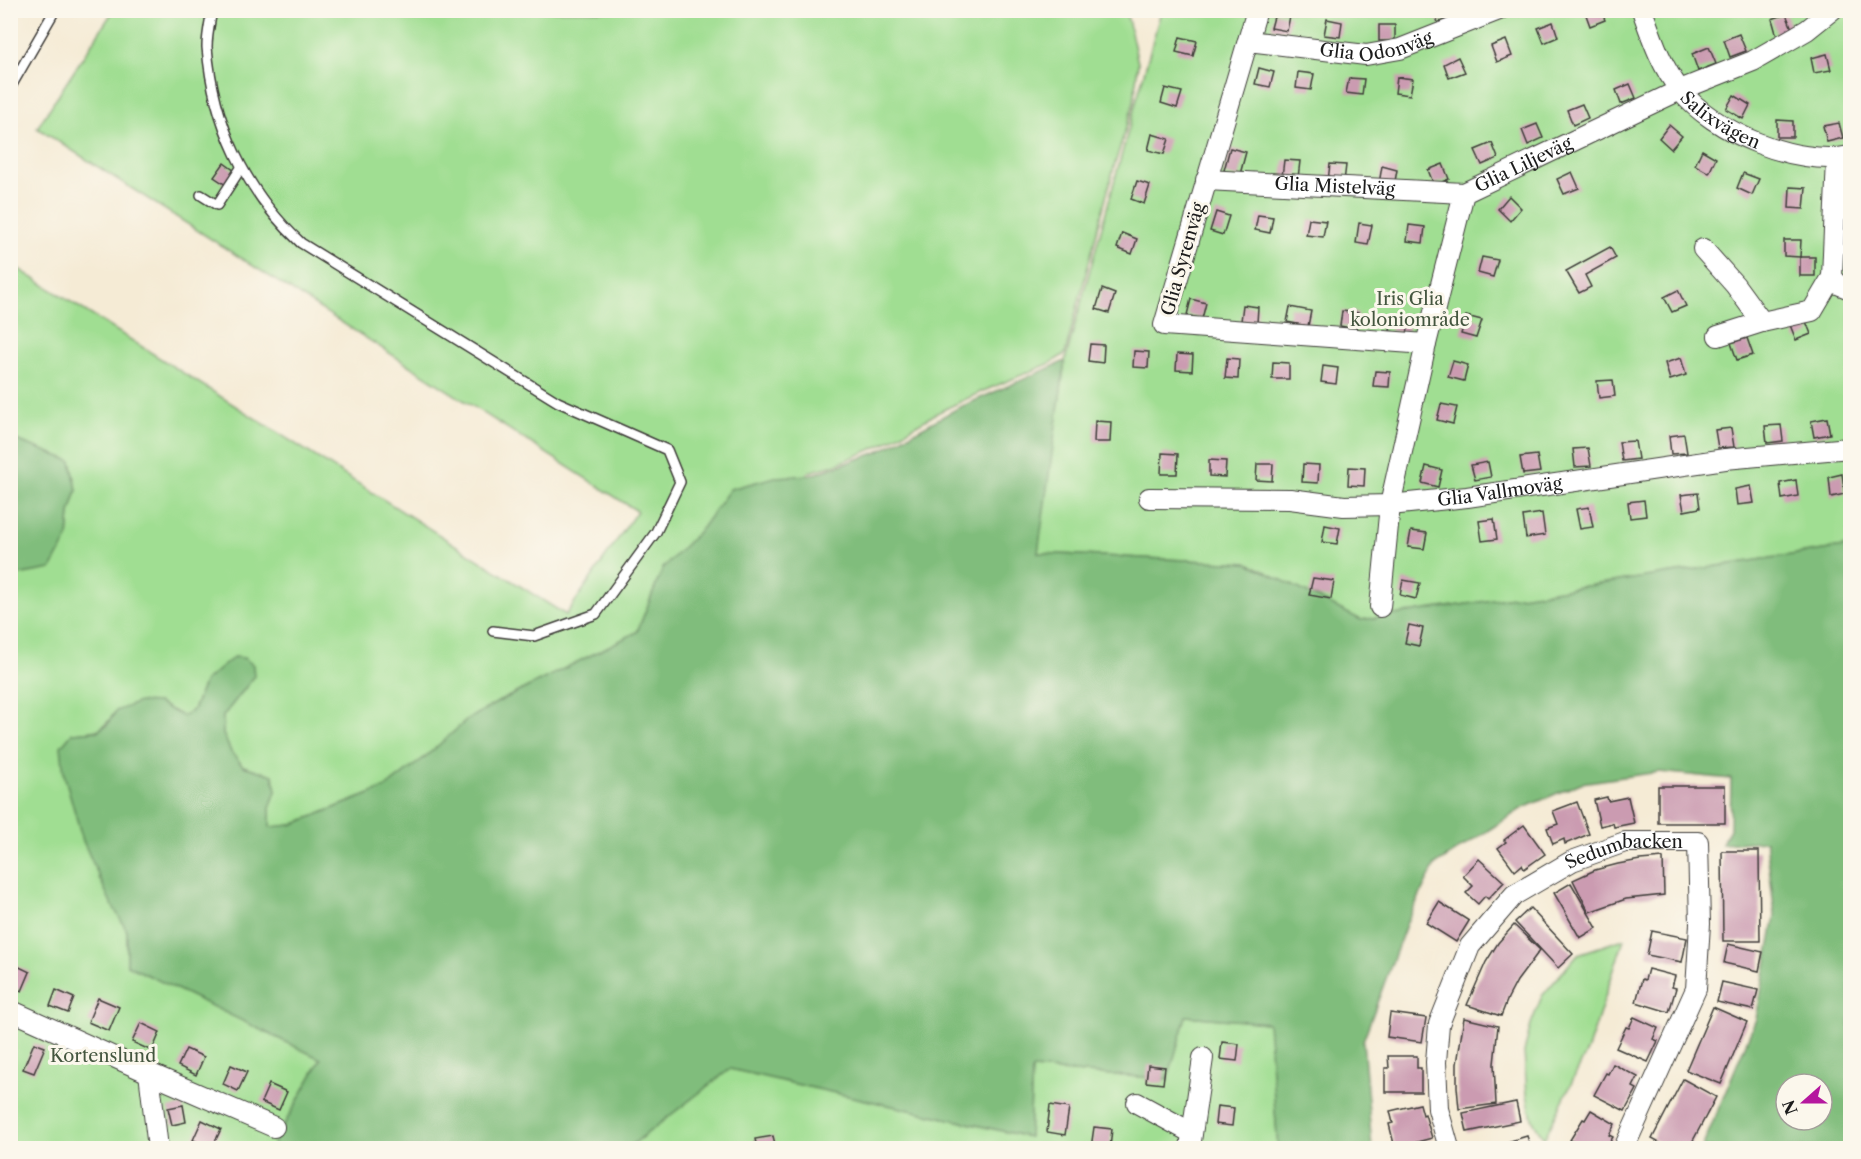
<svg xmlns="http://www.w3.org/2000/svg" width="1861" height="1159" font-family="'Libre Caslon Text',serif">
	<rect width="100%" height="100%" fill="#fbf7ec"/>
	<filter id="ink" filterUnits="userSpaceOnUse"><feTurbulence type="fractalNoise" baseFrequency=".0167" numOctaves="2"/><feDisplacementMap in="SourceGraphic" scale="12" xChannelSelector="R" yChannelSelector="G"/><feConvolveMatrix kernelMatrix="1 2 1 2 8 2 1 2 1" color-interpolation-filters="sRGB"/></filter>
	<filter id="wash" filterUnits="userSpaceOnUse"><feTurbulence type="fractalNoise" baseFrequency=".008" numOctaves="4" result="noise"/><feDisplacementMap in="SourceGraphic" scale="24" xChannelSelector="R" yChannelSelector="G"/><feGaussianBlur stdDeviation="1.35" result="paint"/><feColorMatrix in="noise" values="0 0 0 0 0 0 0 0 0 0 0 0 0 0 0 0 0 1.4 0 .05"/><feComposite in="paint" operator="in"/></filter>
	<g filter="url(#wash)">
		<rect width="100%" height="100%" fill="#f5ebd5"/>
		<g fill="#a0de92" stroke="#5e7d57" stroke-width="1.5">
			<path d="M113 11H1124L1128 19 1138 63 1134 102 1114 167 1065 354 1051 363 981 392 939 412 882 445 834 465 809 472 789 489 663 568 637 632 498 702 467 720 424 758 385 788 291 825 270 828V808L276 791 273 775 243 766 231 752 223 734V716L254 677 205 681 193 710 182 716 158 703 116 711C101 733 97 731 72 733L99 878 127 931V965L321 1059 271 1148H11L10 585 18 575 41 569 68 538 70 513 77 490 71 461 11 438V264L566 615 637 511 37 128Z"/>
			<polygon points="1161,11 1850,11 1850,546 1361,620 1248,563 1037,553 1065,361"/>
			<polygon points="1624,939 1588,1049 1544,1139 1532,1119 1527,1095 1524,1052 1531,1024 1542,996 1578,954"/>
			<polygon points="1186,1016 1269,1023 1278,1148 628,1148 730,1069 1029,1137 1032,1069 1167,1079"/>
		</g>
		<g fill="#80bd7c" stroke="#4e6c4c" stroke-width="1.5" fill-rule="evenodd">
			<path d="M1065 361 1038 553 1248 563 1361 620 1850 546V1147L1842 1148H1702L1756 1019 1775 916 1766 841 1722 844 1730 829 1731 779 1659 772 1581 783 1521 809 1435 865 1407 922 1363 1041 1372 1148H1278L1268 1023 1186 1016 1168 1079 1032 1069 1029 1137 730 1069 628 1148H271L321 1059 127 965V931L110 901 83 841 64 774 61 746 72 733 97 731 107 725 116 711 139 702 158 703 182 716 193 710 205 681 234 657 244 658 253 665 254 677 223 716V734L231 752 243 766 273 775 276 791 270 808V827L291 825 385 788 424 758 467 720 498 702 637 632 663 568 702 528 730 489 775 477 811 475 878 452 958 408ZM1786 1084H1822V1120H1786Z"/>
			<polygon points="11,438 71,461 77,490 70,513 68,538 51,569 18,575 11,585"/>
		</g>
		<g id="blocks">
			<g fill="#cb9bb1">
				<polygon points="1434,10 1450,10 1453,16 1438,23"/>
				<polygon points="1588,10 1601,10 1605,20 1590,26 1585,12"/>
				<polygon points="1275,13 1290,16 1287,31 1271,28"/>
				<polygon points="1786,14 1793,31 1777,37 1772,19"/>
				<polygon points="1327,19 1342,22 1340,37 1324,35"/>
				<polygon points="1553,22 1558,37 1544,43 1538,28"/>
				<rect x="1379" y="25" width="16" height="16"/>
				<polygon points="1739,34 1746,51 1730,57 1724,40"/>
				<polygon points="1180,37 1197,41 1193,56 1176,52"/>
				<polygon points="1506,40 1512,56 1497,62 1491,46"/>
				<polygon points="1709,47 1716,64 1698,71 1692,54"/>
				<polygon points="1827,54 1831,70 1814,73 1811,58"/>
				<polygon points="1458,57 1465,72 1449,78 1444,64"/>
				<polygon points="1259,68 1274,72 1270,87 1255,84"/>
				<polygon points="1298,72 1314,74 1311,90 1296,88"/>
				<polygon points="1397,77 1413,79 1410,95 1395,93"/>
				<polygon points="1349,78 1364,79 1362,95 1346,93"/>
				<polygon points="1630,84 1636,98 1621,104 1616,90"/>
				<polygon points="1165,88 1182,92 1177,108 1161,103"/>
				<polygon points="1734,95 1750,105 1743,119 1726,109"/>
				<polygon points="1582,104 1588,118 1573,125 1567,110"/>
				<polygon points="1777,120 1793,121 1793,137 1777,137"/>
				<polygon points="1839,123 1843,138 1827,142 1823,126"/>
				<polygon points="1537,124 1543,138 1528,145 1522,130"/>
				<polygon points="1669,125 1682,136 1671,149 1659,138"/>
				<polygon points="1152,134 1169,139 1164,154 1148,150"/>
				<polygon points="1492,143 1498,158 1482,165 1475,150"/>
				<polygon points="1230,148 1246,152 1239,178 1223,174"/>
				<polygon points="1702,150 1716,158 1709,173 1695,165"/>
				<polygon points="1284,160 1300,161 1298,178 1282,177"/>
				<polygon points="224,163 235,171 226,185 214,177"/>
				<polygon points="1330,164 1346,165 1344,182 1328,181"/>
				<polygon points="1443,164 1449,179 1434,185 1428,170"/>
				<polygon points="1382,166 1397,170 1394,187 1379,184"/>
				<polygon points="1572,172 1579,188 1564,194 1557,179"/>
				<polygon points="1743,173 1759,179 1752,195 1737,188"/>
				<polygon points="1137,181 1150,185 1144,204 1131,199"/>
				<polygon points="1790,187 1806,188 1804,209 1789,208"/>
				<polygon points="1509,196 1521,208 1510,221 1498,209"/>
				<polygon points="1216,212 1229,216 1223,235 1210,231"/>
				<polygon points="1258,215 1273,217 1270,233 1255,230"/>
				<polygon points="1309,219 1326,221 1323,237 1306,235"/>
				<polygon points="1359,223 1372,225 1368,245 1356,243"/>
				<polygon points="1409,225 1425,227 1423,243 1407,241"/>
				<polygon points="1122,233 1137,239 1132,254 1117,248"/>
				<polygon points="1784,240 1801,240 1800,257 1784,256"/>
				<polygon points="1610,247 1616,258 1585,275 1591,287 1579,293 1566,271"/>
				<polygon points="1482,257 1498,260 1493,277 1478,273"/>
				<rect x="1800" y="257" width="15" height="19"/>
				<polygon points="1102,289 1115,294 1109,313 1096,309"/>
				<polygon points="1678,290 1686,306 1672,312 1664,297"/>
				<polygon points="1191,299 1206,303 1202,319 1187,315"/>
				<polygon points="1243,305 1258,307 1257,323 1241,321"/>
				<polygon points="1290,307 1311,311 1308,326 1287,322"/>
				<polygon points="1342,311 1358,313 1356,329 1340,326"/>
				<polygon points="1466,316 1482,320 1476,338 1461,334"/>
				<polygon points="1392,317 1410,320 1407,334 1390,331"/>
				<polygon points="1805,319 1811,334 1796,340 1790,325"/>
				<polygon points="1747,338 1753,355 1737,360 1731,343"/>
				<polygon points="1090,344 1104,345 1103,363 1088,361"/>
				<polygon points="1134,351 1149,352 1148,368 1133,367"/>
				<polygon points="1177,354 1193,355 1192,371 1176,370"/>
				<polygon points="1227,358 1239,359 1238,379 1225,378"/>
				<polygon points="1681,358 1686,375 1670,380 1665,363"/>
				<polygon points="1453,361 1468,365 1464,381 1448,377"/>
				<polygon points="1273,362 1289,363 1289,379 1272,379"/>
				<polygon points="1323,366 1338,368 1336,384 1321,382"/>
				<polygon points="1375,371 1390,372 1389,387 1373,386"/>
				<polygon points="1613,380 1615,396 1599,398 1597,381"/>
				<polygon points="1441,404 1457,407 1453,424 1437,420"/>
				<polygon points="1827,418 1830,434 1814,437 1811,421"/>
				<polygon points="1095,421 1111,422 1110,442 1094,442"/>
				<polygon points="1781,425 1783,441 1767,443 1765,426"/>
				<polygon points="1731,428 1734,447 1718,448 1715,430"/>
				<polygon points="1684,434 1687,453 1671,454 1669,436"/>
				<polygon points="1635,441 1638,459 1622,461 1619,442"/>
				<polygon points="1588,448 1591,466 1575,467 1573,449"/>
				<polygon points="1162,453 1178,454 1177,474 1161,474"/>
				<polygon points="1537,455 1540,472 1523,474 1520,457"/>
				<polygon points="1209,460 1226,461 1225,477 1209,476"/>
				<polygon points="1488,462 1491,477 1475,480 1471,465"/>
				<polygon points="1257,464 1273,464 1272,481 1256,480"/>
				<polygon points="1303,464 1319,465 1318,483 1302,482"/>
				<polygon points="1426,466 1442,470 1438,487 1422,483"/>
				<polygon points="1349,467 1365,468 1364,486 1348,485"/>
				<polygon points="1842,474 1845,494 1831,497 1829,477"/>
				<polygon points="1796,480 1798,496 1782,499 1780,483"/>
				<polygon points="1751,486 1754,503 1737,505 1735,489"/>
				<polygon points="1698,493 1700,508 1684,511 1681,495"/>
				<polygon points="1644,500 1646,516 1630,518 1628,502"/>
				<polygon points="1589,507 1593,527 1580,529 1576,509"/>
				<polygon points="1542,513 1545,535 1526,538 1523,516"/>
				<polygon points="1494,519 1497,539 1482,541 1479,521"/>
				<polygon points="1325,525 1340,528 1337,544 1322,542"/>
				<polygon points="1411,531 1427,533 1424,549 1408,547"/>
				<polygon points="1313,578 1334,581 1331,599 1309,595"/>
				<polygon points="1403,580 1420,583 1416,599 1400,595"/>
				<polygon points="1409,625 1423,628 1419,646 1405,643"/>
				<rect x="1658" y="786" width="67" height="37"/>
				<polygon points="1607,797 1608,801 1628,797 1634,823 1614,827 1613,823 1600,826 1594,800"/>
				<polygon points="1577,802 1589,834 1565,844 1564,839 1553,844 1547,828 1558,824 1553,811"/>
				<polygon points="1524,825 1545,854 1524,869 1522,865 1515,871 1498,848 1506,842 1504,840"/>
				<polygon points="1722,851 1759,851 1760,941 1723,941"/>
				<polygon points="1663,858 1664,895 1626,899 1589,912 1573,880 1595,870 1618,864 1640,860"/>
				<polygon points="1479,859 1504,882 1488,899 1485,896 1478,904 1466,893 1473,886 1463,876"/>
				<polygon points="1571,883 1597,928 1580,938 1554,893"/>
				<polygon points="1439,902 1469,921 1456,942 1426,923"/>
				<polygon points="1530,908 1573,954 1558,968 1515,922"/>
				<polygon points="1514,925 1540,950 1517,981 1508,998 1501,1016 1467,1005 1486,962 1498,943"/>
				<polygon points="1652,931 1687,938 1682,962 1647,955"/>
				<polygon points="1728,944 1763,952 1759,971 1724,963"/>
				<polygon points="11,963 30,972 22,991 10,986"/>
				<polygon points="1648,969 1675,976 1672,987 1676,988 1669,1012 1636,1002 1642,979 1645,980"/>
				<polygon points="1722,982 1758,990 1753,1010 1717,1002"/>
				<polygon points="56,990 74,998 68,1013 50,1006"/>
				<polygon points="98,998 119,1007 109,1031 88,1022"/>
				<polygon points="1713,1007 1747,1022 1721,1084 1686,1070"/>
				<polygon points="1390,1013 1426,1018 1422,1042 1387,1037"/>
				<polygon points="1634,1017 1658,1028 1653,1039 1658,1041 1648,1062 1616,1048 1626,1027 1629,1028"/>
				<polygon points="1464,1018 1498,1026 1494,1064 1496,1104 1459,1109 1457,1087 1457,1064"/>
				<polygon points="141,1023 160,1032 152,1051 132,1042"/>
				<polygon points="1222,1042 1239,1044 1237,1061 1220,1059"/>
				<polygon points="34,1043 45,1047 34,1073 23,1069"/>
				<polygon points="186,1049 204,1057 196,1075 178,1066"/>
				<polygon points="1388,1056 1417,1056 1417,1068 1421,1068 1421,1092 1385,1092 1385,1068 1389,1068"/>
				<polygon points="1613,1064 1638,1077 1633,1087 1637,1089 1625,1111 1594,1095 1606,1073 1608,1074"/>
				<polygon points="231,1065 247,1072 238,1091 223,1084"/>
				<polygon points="1148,1065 1165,1067 1163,1084 1146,1082"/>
				<polygon points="1683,1079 1716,1097 1689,1148 1669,1148 1652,1139"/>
				<polygon points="269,1084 287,1092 279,1110 261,1102"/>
				<polygon points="1516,1102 1520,1121 1467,1132 1463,1113"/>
				<polygon points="1420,1104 1423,1115 1425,1114 1432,1138 1395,1148 1389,1124 1393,1123 1390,1111"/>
				<polygon points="183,1105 186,1122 172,1125 168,1108"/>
				<polygon points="1050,1105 1069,1108 1065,1135 1047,1132"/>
				<polygon points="1217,1106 1234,1108 1232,1126 1215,1124"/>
				<polygon points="1591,1110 1615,1124 1609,1135 1613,1137 1606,1148 1585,1148 1570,1140 1583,1119 1585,1120"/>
				<polygon points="202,1120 221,1129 212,1148 193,1140"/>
				<polygon points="1094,1127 1112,1129 1110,1148 1091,1148"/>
				<polygon points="773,1136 776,1148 757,1148 755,1139"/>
				<polygon points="1527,1136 1531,1148 1488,1148"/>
			</g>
		</g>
	</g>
	<g filter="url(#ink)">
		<use href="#blocks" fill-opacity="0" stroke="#3d3b38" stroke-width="1.5"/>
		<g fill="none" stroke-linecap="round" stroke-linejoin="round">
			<g stroke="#3d3b38" stroke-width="12">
				<g id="service">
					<path d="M212 10C210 22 207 35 207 47 213 123 245 191 301 243L558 402 667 450 680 482 656 532 596 614 534 636 493 631"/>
					<polyline points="10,88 55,10"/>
					<polyline points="201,195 217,205 241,168"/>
				</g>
			</g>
			<g stroke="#3d3b38" stroke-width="22">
				<g id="minor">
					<polyline points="1257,10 1164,325 1426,344"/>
					<path id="s1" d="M1642 10C1652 38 1661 66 1680 90 1713 132 1797 167 1850 156"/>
					<path id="s2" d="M1248 41 1366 55 1400 49 1499 10"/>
					<polyline points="1837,159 1832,277 1838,284 1850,289"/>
					<path id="s3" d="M1206 180 1464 193"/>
					<polyline points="1703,249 1735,285 1762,322"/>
					<polyline points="1718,336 1762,322 1812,311 1832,277"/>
					<path id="s4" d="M1149 498 1290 499 1344 506 1390 505 1467 497 1725 459 1850 448"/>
					<path id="s5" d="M1380 607 1390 505 1426 344 1464 193 1680 90 1753 61 1807 30 1832 10"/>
					<polyline points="10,1010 149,1073 274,1127"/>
					<polyline points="149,1073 158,1148"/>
					<polyline points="1137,1103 1192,1133"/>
					<polyline points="1190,1148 1203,1058"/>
					<path id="s6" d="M1449 1148 1438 1109 1436 1062 1439 1024 1470 946 1514 895 1572 861 1625 842H1698L1700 924 1696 989 1624 1148"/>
				</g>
			</g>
			<use href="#service" stroke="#fff" stroke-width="9"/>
			<use href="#minor" stroke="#fff" stroke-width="20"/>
		</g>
	</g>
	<g text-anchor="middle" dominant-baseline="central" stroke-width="6" stroke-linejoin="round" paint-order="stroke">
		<g font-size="18" fill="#1c1c1c" stroke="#fbf7ec">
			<text stroke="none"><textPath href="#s2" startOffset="130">Glia Odonväg</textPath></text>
			<text stroke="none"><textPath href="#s1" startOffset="140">Salixvägen</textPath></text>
			<text stroke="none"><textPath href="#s5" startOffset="489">Glia Liljeväg</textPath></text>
			<text stroke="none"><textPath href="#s3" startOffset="129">Glia Mistelväg</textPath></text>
			<text transform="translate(1183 259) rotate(-74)">Glia Syrenväg</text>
			<text stroke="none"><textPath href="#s4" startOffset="352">Glia Vallmoväg</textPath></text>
			<text stroke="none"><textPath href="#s6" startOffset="398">Sedumbacken</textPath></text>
		</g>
		<g font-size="18" fill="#44563f" stroke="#fbf7ec">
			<text x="1410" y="299">Iris Glia<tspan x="1410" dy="21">koloniområde</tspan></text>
			<text x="103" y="1056">Kortenslund</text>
		</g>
	</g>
	<rect width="1861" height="1159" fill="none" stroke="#fbf7ec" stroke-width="36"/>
	<g transform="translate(1804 1102) rotate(249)"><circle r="28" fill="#fbf7ec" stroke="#a29f99" stroke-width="1.5"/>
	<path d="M0-4.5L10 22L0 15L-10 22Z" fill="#b5179e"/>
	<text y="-9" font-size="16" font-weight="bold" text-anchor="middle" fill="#1c1c1c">N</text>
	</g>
</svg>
